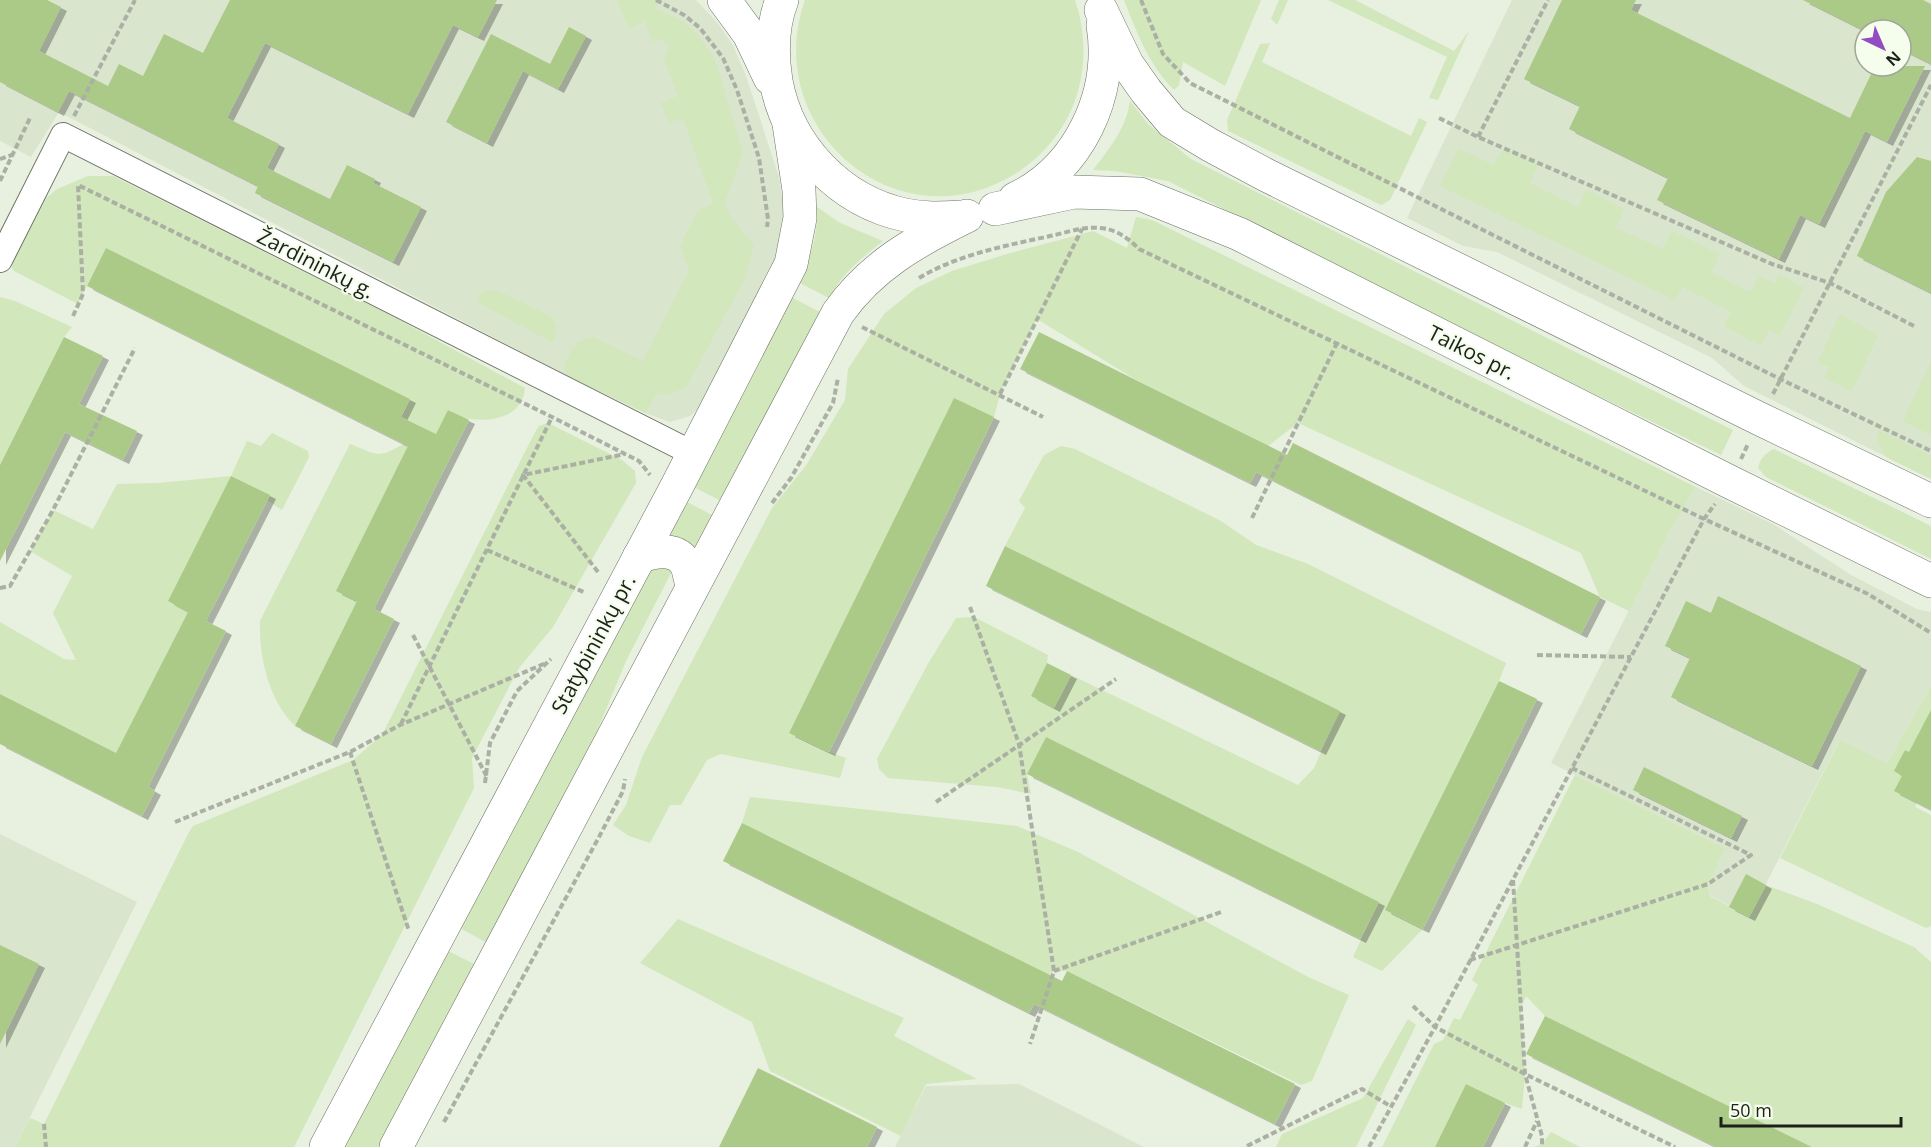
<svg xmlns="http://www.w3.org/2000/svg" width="1931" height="1147" font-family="'Open Sans',sans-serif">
	<defs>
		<filter id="shadow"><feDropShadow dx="6" dy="4" stdDeviation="0" flood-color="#0004"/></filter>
	</defs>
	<rect width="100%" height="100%" fill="#e8f0e0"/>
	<g fill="#dae5ce" fill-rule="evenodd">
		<polygon points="0,0 696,0 716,21 733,45 746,76 779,177 784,210 780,241 775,263 704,404 690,416 670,422 645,413 566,375 59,112 31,157 0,141"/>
		<path d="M1512 0H1931V479L1744 386 1712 358 1497 252 1463 246 1407 218ZM1865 30H1901V66H1865Z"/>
		<polygon points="1696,487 1773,524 1851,575 1917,609 1931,612 1931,686 1887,763 1839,741 1749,917 1710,895 1708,884 1725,848 1551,763 1667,536"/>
		<polygon points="0,834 137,902 15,1147 0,1147"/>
		<polygon points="1019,1084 1144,1147 895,1147 926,1086"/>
	</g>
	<g fill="#d2e7bb">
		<polygon points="617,0 659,0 656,9 681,20 697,34 714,58 743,152 724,205 732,219 754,245 744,280 687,386 669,395 657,393 645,413 566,375 565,363 570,353 578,342 593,337 643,361 689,270 680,246 698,211 713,203 683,118 669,123 661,103 678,96 664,59 670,46 661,39 652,42 645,20 629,29"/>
		<path d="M805 0H1075C1088 38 1086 79 1069 115 1056 140 1037 161 1013 175 895 246 760 127 805 0Z"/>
		<path d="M1124 0H1261L1225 86 1183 62 1179 85 1174 90C1149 65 1137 33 1124 0Z"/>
		<polygon points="1279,0 1288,0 1277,25 1271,19"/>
		<polygon points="1328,0 1355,0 1454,51 1469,31 1438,100 1429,98 1447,57"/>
		<polygon points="1270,43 1262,62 1411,136 1419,118 1427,122 1390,200 1381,205 1228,131 1227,120 1260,44"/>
		<path d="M1130 101 1148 124 1191 159 1551 340 1733 430 1721 455 1549 372 1168 181 1115 171 1093 170C1109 149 1126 129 1130 101Z"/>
		<polygon points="1459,148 1493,165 1504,148 1539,163 1530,183 1578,207 1587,190 1624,209 1616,228 1663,249 1672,231 1719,254 1712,273 1750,292 1760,276 1775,284 1779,274 1804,288 1780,335 1769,330 1761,346 1724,326 1731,312 1683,287 1675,300 1440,186"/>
		<path d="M88 176H113L392 316 525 388C523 416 494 422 470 419 463 419 455 413 449 410L436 434 401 417 410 399 106 248 78 304 14 271 9 261 44 200 57 189Z"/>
		<path d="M817 207 840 223 883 241C861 258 842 274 829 298L798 282C811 258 818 235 817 207Z"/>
		<polygon points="1136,217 1152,220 1696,487 1667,536 1629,611 1600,597 1581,553 1298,423 1268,446 1133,378 1037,319 1000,394 994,417 954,398 789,733 829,752 846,758 840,778 721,754 707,760 681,805 670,805 650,843 629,836 613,825 626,805 642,757 772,508 807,464 845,400 848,369 884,314 916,288 952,271 1007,254 1093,231 1127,248"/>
		<polygon points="484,291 498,291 552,317 557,330 553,343 479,303 477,298"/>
		<polygon points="0,297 15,301 72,327 64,337 0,465"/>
		<polygon points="791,297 822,313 721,501 692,486"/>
		<polygon points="1840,314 1878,335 1852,391 1824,378 1829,367 1818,362"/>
		<polygon points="1931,361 1931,435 1903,421"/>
		<polygon points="548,423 622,460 635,471 636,483 553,627 519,668 472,758 474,788 294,1147 15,1147 30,1118 44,1124 189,832 193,826 353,760 382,735 534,434 539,426"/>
		<polygon points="1879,430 1931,456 1931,479 1886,457 1877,439"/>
		<polygon points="272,433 308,451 309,457 282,510 267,500 269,495 231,476 168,601 188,612 116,753 0,694 0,622 64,659 76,660 53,613 72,576 30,551 53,510 93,529 117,484 159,483 231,476 247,441 261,446"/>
		<path d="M350 444C377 454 377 460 403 444L408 446 357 601 295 726C268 699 259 657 260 621Z"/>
		<polygon points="1061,446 1075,449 1221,521 1256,545 1308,564 1506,663 1499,681 1385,910 1423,929 1382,971 1353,957 1378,902 1046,737 1027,774 1031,794 997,787 888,778 879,769 877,759 929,662 956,618 974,617 1048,655 1047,663 1031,696 1054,707 1071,675 1298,785 1314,768 1339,711 1005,546 1025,508 1019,501 1044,455"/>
		<path d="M1774 449 1931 526V559L1766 477 1758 468C1760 459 1765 453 1774 449Z"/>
		<polygon points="685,501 714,516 696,550 684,540 667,534"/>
		<polygon points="659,561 672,571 626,661 588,753 487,943 460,928 651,563"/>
		<polygon points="1931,686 1931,729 1909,752 1905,750 1895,771 1902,776 1917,802 1915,807 1931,815 1931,926 1926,928 1780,858 1840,740 1887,763"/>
		<polygon points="1575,775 1725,848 1708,885 1710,896 1749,917 1766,885 1817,904 1914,947 1931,962 1931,1147 1812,1147 1545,1016 1526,996 1521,1008 1525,1074 1522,1109 1505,1103 1466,1084 1435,1147 1382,1147 1434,1044 1443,1040 1454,1018 1460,1020 1478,985 1472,980"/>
		<polygon points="750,797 1017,826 1078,852 1308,977 1349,995 1312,1081 1301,1085 1067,971 1054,971 1048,975 742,823"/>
		<polygon points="678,919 904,1018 894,1036 977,1079 926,1084 901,1136 770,1071 752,1022 640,963"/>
		<polygon points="448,951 476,965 380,1147 345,1147"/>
		<polygon points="1408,1019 1416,1025 1356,1147 1276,1147 1282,1134 1363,1098"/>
		<polygon points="1551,1132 1580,1147 1534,1147 1542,1144"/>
	</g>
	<g fill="#abc987" filter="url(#shadow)">
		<polygon points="0,0 47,0 61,7 39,51 108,86 119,64 143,76 164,34 203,53 230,0 497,0 478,37 453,25 408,114 265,43 227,118 279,144 267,168 330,199 347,165 375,179 373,183 421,207 393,262 255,193 258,186 69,91 58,112 0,82"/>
		<polygon points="1562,0 1636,0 1631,10 1850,118 1875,66 1925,66 1887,142 1865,131 1819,224 1800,215 1779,259 1657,200 1668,178 1569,129 1580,106 1524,79"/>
		<polygon points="1803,0 1923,0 1931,4 1931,64 1901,49 1901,30 1865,31"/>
		<polygon points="569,27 586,36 558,89 523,71 487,143 446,122 491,34 550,64"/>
		<polygon points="1917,157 1931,161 1931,293 1857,256 1886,192"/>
		<polygon points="106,248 410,399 401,417 436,434 448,410 469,420 374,609 394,619 331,744 295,726 357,601 336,591 408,446 87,286"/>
		<polygon points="1039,332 1287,455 1293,443 1600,597 1581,634 1256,472 1250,483 1020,369"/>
		<polygon points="64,337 103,356 79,404 137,431 123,460 65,432 0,561 0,465"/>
		<polygon points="954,398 994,417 829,752 789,733"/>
		<polygon points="231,476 270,495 206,621 226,631 148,787 155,791 142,816 0,744 0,694 116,753 188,612 168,601"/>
		<polygon points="1005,546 1340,711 1320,751 986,586"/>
		<polygon points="1718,596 1861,666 1812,766 1671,697 1690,658 1665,646 1686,601 1711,613"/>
		<polygon points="1047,663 1071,675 1054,708 1031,696"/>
		<polygon points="1499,681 1537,699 1423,929 1385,910"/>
		<polygon points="1931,710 1931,810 1894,791 1902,776 1894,771 1905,750 1909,752"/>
		<polygon points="1046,737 1379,902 1360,939 1027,774"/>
		<polygon points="1644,767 1742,816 1731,838 1633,790"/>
		<polygon points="742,823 1062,981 1067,971 1295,1084 1275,1124 1034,1004 1029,1013 723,861"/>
		<polygon points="1746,874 1766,885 1749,917 1729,907"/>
		<polygon points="0,945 39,964 0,1044"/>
		<polygon points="1545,1016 1812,1147 1716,1147 1526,1054"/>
		<polygon points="758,1068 877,1127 867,1147 719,1147"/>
		<polygon points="1466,1084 1505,1103 1483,1147 1435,1147"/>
	</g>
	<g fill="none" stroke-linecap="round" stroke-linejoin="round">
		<g stroke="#6b7264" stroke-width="26">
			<polyline id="street" points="0,260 63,135 694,454"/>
		</g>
		<g stroke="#6b7264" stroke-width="34">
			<g id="primary">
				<polyline points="724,0 749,34 770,78"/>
				<path d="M782 0C772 25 772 55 776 81 788 147 840 201 905 215 924 219 942 218 960 217"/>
				<polyline points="1101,10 1127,64 1146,91 1172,122 1210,145 1266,175 1760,419 1931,501"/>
				<path d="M1015 199C1079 169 1114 94 1103 25"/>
				<polyline points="995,209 1074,192 1140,194 1239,234 1730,482 1931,581"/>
				<path d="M639 557C654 551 678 546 687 566 689 571 690 579 692 585"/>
				<polyline points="326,1147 676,488 791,264 800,218 799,190 789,124"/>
				<path d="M396 1147 838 313C871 266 916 241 967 216"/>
			</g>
		</g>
		<g stroke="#aab0a3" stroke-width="4" stroke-dasharray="6 3" stroke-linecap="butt">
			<polyline points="656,0 684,15 700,28 723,58 737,90 759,158 768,219 767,227"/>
			<polyline points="1141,0 1163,54 1190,83 1780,379 1931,451"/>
			<polyline points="74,116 135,0"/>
			<polyline points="1439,118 1478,137 1772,264 1830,283 1914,326"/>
			<polyline points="1478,137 1548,0"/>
			<polyline points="0,159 12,155"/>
			<polyline points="0,181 30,118"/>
			<path d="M919 278C959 254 1005 246 1050 236 1066 233 1083 226 1100 228 1116 229 1128 238 1139 249L1704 519 1868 594 1931 633"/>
			<polyline points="73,316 83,294 78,185 552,417 639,461 650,475"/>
			<polyline points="862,327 1043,417"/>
			<polyline points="1000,394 1082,229"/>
			<polyline points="1773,394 1931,85"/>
			<polyline points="1741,459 1748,444"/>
			<polyline points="772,503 791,478 833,403 838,378"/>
			<polyline points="1252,518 1337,343"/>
			<polyline points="487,550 586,593"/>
			<polyline points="598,572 523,475 625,454"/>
			<polyline points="0,588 10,586 53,510 135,348"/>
			<polyline points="970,607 1019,744 1054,971 1030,1044"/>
			<polyline points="413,635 487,777"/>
			<polyline points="1537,655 1631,657"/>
			<polyline points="401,724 552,417"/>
			<polyline points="350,752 409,931"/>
			<polyline points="485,783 490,743 517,691 551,659"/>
			<polyline points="936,802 1116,679"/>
			<polyline points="175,822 350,752 400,725 546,663"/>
			<polyline points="1513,880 1525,1074 1542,1136 1542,1147"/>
			<polyline points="1470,960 1708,884 1751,855 1572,768"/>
			<polyline points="1054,971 1221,912"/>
			<polyline points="1413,1006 1435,1027 1525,1074 1675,1147"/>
			<polyline points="444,1122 599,837 623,791 625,779"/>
			<polyline points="44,1124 46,1147"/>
			<polyline points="1247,1146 1362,1089 1390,1106"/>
			<polyline points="1369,1147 1435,1027 1704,519 1715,504"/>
			<polyline points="1525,1147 1537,1121"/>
		</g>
		<use href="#street" stroke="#fff" stroke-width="24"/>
		<use href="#primary" stroke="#fff" stroke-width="33"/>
	</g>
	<g text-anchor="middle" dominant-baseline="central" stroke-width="4.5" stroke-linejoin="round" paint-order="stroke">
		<g font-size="21" fill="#1d201a" stroke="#f5fded">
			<text transform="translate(316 263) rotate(27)">Žardininkų g.</text>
			<text transform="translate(1472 352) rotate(27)">Taikos pr.</text>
			<text transform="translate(593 644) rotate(-62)">Statybininkų pr.</text>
		</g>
	</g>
	<g transform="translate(1883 48) rotate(136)"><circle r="28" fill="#f5fded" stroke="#9fa599" stroke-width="1.5"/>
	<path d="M0-4.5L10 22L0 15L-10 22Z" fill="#914dc1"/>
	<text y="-9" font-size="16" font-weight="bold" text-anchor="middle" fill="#1d201a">N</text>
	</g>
	<path d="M1721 1117v9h180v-9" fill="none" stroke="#1d201a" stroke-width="3"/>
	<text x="1730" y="1117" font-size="18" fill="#1d201a" stroke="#f5fded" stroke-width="4.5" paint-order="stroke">50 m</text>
</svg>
